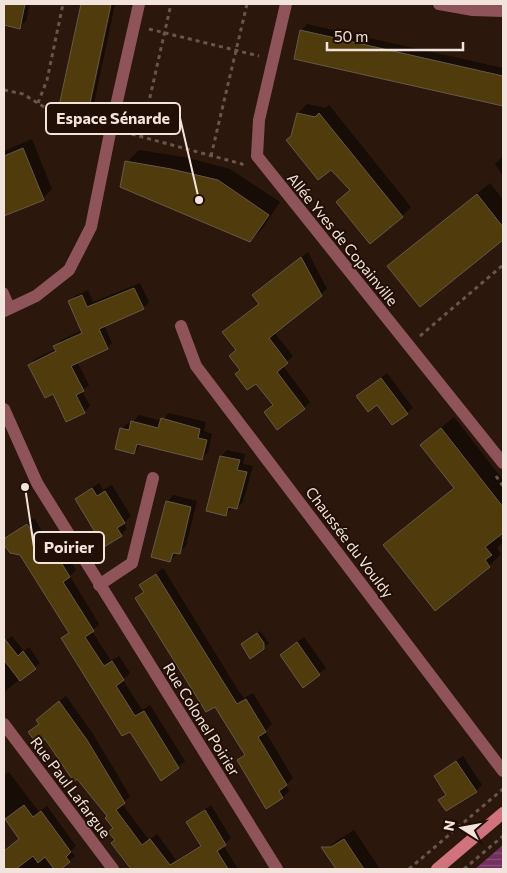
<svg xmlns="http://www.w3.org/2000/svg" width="507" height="873" font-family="Commissioner,sans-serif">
	<defs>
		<pattern id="water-rules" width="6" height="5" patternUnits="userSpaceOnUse" patternTransform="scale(1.25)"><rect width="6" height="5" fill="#73305f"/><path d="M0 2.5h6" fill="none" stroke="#874e76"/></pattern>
	</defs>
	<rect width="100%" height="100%" fill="#2b170c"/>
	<polygon fill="url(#water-rules)" points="503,845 503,869 475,869"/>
	<g fill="#0007">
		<polygon points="4,4 30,4 26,21 19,28 4,24"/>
		<polygon points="82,4 110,4 88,105 91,105 112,4 115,4 94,104 87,111 60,105"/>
		<polygon points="307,24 503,68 503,105 295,58 301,31"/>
		<polygon points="307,104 325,108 329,105 411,207 402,216 337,202 351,189 332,168 293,135 298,113"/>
		<polygon points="32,139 52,189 43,198 4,215 4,151"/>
		<polygon points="139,150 184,157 230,169 280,202 262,229 250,241 127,162"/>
		<polygon points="503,156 503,176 495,164"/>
		<polygon points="490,183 503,200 503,238 420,305 389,266"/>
		<polygon points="308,252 327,289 274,332 293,356 283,366 310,402 304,408 274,404 257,382 241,370 237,349 224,332 260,304 260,289"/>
		<polygon points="140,283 149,302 143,308 104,325 112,343 107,348 77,362 89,385 82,391 90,406 84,412 53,393 30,365 35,359 56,349 55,347 60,341 82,330 69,302 75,296 88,290 93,302"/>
		<polygon points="387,373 413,408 407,413 358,396"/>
		<polygon points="169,413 206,422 204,431 212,434 208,452 201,459 141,444 134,453 121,429 128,423 132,423 139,415 162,421"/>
		<polygon points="454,417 503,480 503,531 498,536 503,542 497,548 501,554 489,566 385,545 454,487 421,445"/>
		<polygon points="227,450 245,454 243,464 253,466 243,502 237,508 232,507 225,515 221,456"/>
		<polygon points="99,483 103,490 112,485 131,516 124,523 127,529 121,535 76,499"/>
		<polygon points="173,495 197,501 186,546 170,560 167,502"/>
		<polygon points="34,518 58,558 66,553 76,570 70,576 99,624 92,631 111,661 119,656 130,673 123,680 142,710 150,705 185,761 178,767 130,730 62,639 69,632 21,554 6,539"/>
		<polygon points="163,568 238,690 244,698 253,693 272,724 265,731 293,778 286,785 289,791 283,797 239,761 245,754 215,705 137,598 144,591 141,585"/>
		<polygon points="260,631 269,643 250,658 245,642"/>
		<polygon points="12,636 24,651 29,647 40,663 4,692 4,637 6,640"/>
		<polygon points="304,637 326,668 303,686 281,655"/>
		<polygon points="66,696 93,734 130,796 122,804 149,840 157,834 176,860 201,845 187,822 211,805 231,838 223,845 238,869 156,869 152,864 144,869 133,869 113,843 116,840 109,816 45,737 30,732 40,723 37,720 43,714"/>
		<polygon points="463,756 482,785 476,791 440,800 446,793 435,776"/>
		<polygon points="9,772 39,812 47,806 76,846 71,851 75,856 58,869 4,869 4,851 20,838 4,816 4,775"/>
		<polygon points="354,830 380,869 337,869 325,852 335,842"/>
	</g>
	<g fill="#503b0c" stroke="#665a44">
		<polygon points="4,4 25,4 20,29 4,25"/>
		<polygon points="81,4 111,4 88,112 59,106"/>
		<polygon points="300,30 503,76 503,106 294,59"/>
		<polygon points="297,113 315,117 319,113 403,217 370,244 336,202 350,190 331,170 318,180 286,140 291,136"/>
		<polygon points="23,148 44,200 4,216 4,156"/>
		<polygon points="125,161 171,169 218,180 269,215 250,242 120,187"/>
		<polygon points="477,194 503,227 503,240 420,307 387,266"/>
		<polygon points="301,257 322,296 269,338 288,363 277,372 305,409 277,430 264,412 273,405 256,384 247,390 235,374 240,370 229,356 236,350 222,332 259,304 252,295"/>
		<polygon points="134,288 144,309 99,329 108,349 71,366 84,391 76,395 85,413 66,422 53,394 45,398 28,365 56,351 53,346 82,333 68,301 82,295 87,307"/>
		<polygon points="381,378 408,414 392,425 377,405 368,412 356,396"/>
		<polygon points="161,418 200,429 198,438 207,440 202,460 137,444 134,454 115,449 120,428 129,430 131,421 158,428"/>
		<polygon points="441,428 503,507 503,533 485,547 492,555 485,560 490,567 435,611 383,545 454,488 420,445"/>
		<polygon points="220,456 240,460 237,470 247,472 237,509 228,507 226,516 206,511"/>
		<polygon points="92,488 97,496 105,491 125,523 117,528 122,536 104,547 75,499"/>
		<polygon points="166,501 191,507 180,554 173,553 170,562 151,557"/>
		<polygon points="27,524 52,563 59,559 70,577 63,582 94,631 85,637 104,666 112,661 124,680 116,686 125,700 135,716 144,711 179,768 161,781 130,732 122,736 61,638 69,633 20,555 10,553 4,545 5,538"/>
		<polygon points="156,574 232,696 237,704 246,699 266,732 258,737 287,785 279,791 283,798 266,809 237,760 245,755 215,707 206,712 135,598 144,592 139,585"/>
		<polygon points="257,633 264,643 264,649 250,659 241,644"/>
		<polygon points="4,638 18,656 23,651 36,669 20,681 4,660"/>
		<polygon points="297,642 320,675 303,688 280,655"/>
		<polygon points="59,701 87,740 125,803 116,810 142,845 150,839 170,865 201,846 186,822 205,810 226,845 217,851 228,869 131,869 111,843 115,840 108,832 113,828 105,818 107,816 77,779 74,782 45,739 38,745 28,732 39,724 36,720"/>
		<polygon points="456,761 477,792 446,811 438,800 446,795 434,776"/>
		<polygon points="24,805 33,817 41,811 71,852 66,857 70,862 61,869 54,869 45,857 38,863 33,856 16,869 4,869 4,851 19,839 5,819"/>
		<polygon points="344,839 364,869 336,869 321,847 331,847"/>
	</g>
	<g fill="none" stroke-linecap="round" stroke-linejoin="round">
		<g stroke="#68564c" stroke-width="3" stroke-dasharray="4 4" stroke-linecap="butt">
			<polyline points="149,29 259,56"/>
			<polyline points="4,90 23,94 49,110 99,125"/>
			<polyline points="38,103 47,80 63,4"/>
			<polyline points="124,132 242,164 244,167"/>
			<polyline points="141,137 171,4"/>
			<polyline points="211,156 247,4"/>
			<polyline points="420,336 503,265"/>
			<polyline points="496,476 503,486"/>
			<polyline points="409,869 503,789"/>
			<polyline points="464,869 503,836"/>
		</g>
		<polyline stroke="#8f5459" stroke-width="9" points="4,292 11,308"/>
		<g stroke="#8f5459" stroke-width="12">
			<polyline points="286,4 259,120 257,156 503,463"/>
			<polyline points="439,4 473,10 503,11"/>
			<polyline points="4,311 36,296 69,270 91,227 111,128 139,4"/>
			<polyline points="181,326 196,366 503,771"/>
			<polyline points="4,409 37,483 277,869"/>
			<polyline points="99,585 132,563 153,478"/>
			<polyline points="4,724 113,869"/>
		</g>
		<polyline stroke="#d0737c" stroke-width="12" points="437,869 503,813"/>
	</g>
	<g text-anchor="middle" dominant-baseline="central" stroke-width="4" stroke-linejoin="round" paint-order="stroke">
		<g font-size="15" fill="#f2e4dd" stroke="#210e05">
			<text transform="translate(343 239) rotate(51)">Allée Yves de Copainville</text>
			<text transform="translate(350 542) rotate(53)">Chaussée du Vouldy</text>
			<text transform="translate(202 719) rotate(58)">Rue Colonel Poirier</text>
			<text transform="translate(71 787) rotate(53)">Rue Paul Lafargue</text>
		</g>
	</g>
	<path fill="none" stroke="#f2e4dd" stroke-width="2" d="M199 200L180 118M25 487L34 547"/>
	<g fill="#f2e4dd" stroke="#210e05" stroke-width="2">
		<circle cx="199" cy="200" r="5"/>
		<circle cx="25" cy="487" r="5"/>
	</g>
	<g fill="#210e05" stroke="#f2e4dd" stroke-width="2">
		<rect x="46" y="103" width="134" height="31" rx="5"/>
		<rect x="34" y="532" width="70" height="31" rx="5"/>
	</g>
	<g font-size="16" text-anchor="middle" font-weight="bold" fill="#f2e4dd">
		<text x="113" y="124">Espace Sénarde</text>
		<text x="69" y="553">Poirier</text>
	</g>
	<rect width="507" height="873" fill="none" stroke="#f2e4dd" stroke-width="10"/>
	<g transform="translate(462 828) rotate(281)" stroke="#210e05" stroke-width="4" paint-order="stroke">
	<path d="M0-4L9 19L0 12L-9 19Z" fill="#f2e4dd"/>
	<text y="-8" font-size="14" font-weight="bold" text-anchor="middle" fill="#f2e4dd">N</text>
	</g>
	<path d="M327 42v8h136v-8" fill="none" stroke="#f2e4dd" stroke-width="2.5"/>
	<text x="334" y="42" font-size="15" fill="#f2e4dd" stroke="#210e05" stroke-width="4" paint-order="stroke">50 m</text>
</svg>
